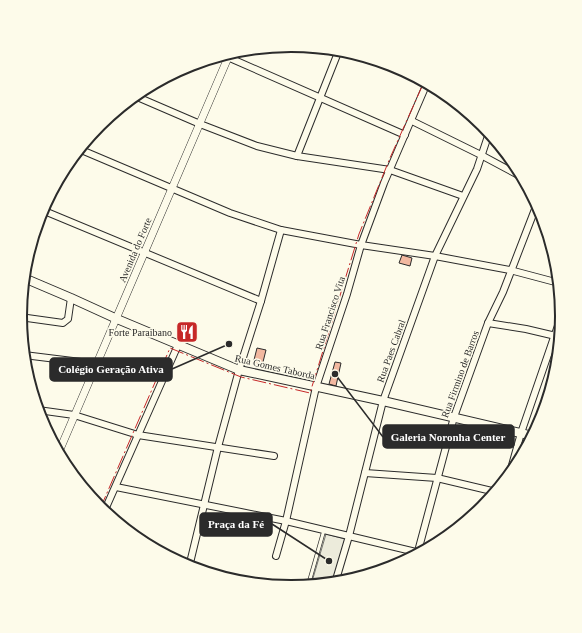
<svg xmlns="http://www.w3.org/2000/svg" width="582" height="633" font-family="Georgia,serif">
	<rect width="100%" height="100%" fill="#fdfbea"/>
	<polygon fill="#ecebdb" stroke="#74746e" points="326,534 345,539 333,583 311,585"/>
	<g fill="#f2b8a0" stroke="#2b2b2b">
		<polygon points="402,255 412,258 410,266 399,263"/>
		<polygon points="190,324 193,326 189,338 180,335 185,325 189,326"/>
		<polygon points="257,348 266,350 262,366 253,364"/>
		<polygon points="335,362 341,363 336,386 329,384"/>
	</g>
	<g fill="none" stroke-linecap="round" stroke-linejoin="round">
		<g stroke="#2b2b2b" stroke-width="4.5">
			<polyline id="service" points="308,586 324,530"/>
		</g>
		<g stroke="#2b2b2b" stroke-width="8">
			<g id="minor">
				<polyline points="223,55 405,135"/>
				<polyline points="135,96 200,124 257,146 297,156 390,170 463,196"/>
				<polyline points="412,121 481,155 522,177"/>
				<polyline points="79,149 230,213 281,230 361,245 435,256 510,270 559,283"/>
				<polyline points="297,156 339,50"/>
				<polyline points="42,210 261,301"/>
				<polyline points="20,317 63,323 68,319 71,298"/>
				<polyline points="488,323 526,329 560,337"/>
				<polyline points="24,355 97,364"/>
				<polyline points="38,410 74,415 138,435 274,456"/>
				<polyline points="365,473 437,478 496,492"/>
				<polyline points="509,476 521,433 562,314"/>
				<polyline points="116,487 286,521 420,553"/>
				<polyline points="104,512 178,345"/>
				<polyline points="417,555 454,417 488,323 503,292 537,204"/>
				<polyline points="276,556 286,521 316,387 347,294 361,245 384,183 427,83"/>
				<polyline points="189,567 218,447 239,370 261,301 281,230"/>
				<polyline points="335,583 349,536 383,401 435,256 477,169 489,133"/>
			</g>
		</g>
		<g stroke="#2b2b2b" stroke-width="8">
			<polyline id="tertiary" points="58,454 230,53"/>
		</g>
		<g stroke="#2b2b2b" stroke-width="10">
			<polyline id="secondary" points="24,278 71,298 117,319 239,370 383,401 533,436"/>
		</g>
		<use href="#service" stroke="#fdfbea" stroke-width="3"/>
		<use href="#minor" stroke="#fdfbea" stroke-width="6"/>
		<use href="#tertiary" stroke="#fdfbea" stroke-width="7"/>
		<use href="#secondary" stroke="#fdfbea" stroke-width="8"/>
		<polyline stroke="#c62828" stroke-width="1" stroke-dasharray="14 3 2 3" stroke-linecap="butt" points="100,509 170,348 241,377 310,393 359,234 390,158 424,82"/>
	</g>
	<defs>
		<g id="restaurant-square" transform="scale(1.15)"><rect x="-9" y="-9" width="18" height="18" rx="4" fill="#c62828" stroke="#fdfbea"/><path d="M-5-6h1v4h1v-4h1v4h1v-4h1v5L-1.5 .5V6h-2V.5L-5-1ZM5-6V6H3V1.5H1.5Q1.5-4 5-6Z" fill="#fff"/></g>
	</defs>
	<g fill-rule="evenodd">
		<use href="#restaurant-square" x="187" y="332"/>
	</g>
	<g text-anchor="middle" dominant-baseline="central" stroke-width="3" stroke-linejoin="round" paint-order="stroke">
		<g font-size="10" fill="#2b2b2b" stroke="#fdfbea">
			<text transform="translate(135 250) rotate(-67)">Avenida do Forte</text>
			<text transform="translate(330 313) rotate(-72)">Rua Francisco Vita</text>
			<text transform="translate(391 351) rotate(-70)">Rua Paes Cabral</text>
			<text transform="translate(275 367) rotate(13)">Rua Gomes Taborda</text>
			<text transform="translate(460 374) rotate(-70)">Rua Firmino de Barros</text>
		</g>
		<g font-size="10" fill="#2b2b2b" stroke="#fdfbea" text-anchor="end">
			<text x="172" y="332">Forte Paraibano</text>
		</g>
	</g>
	<path d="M0 0H582V633H0ZM27 316a264 264 0 1 1 528 0a264 264 0 1 1-528 0Z" fill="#fdfbea" fill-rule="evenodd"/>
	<path fill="none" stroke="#2b2b2b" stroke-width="2" d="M27 316a264 264 0 1 1 528 0a264 264 0 1 1-528 0Z"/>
	<path fill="none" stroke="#2b2b2b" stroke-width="1.5" d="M229 344L172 369M335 374L383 437M329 561L272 524"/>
	<g fill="#2b2b2b" stroke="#fdfbea" stroke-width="1.5">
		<circle cx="229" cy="344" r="4"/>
		<circle cx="335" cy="374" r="4"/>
		<circle cx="329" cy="561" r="4"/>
	</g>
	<g fill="#2b2b2b" stroke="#2b2b2b" stroke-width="1.5">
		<rect x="50" y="358" width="122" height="23" rx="4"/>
		<rect x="383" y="425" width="131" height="23" rx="4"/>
		<rect x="200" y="513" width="72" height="23" rx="4"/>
	</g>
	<g font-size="11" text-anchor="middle" font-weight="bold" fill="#fff">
		<text x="111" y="373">Colégio Geração Ativa</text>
		<text x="448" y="441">Galeria Noronha Center</text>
		<text x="236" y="528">Praça da Fé</text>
	</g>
</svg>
